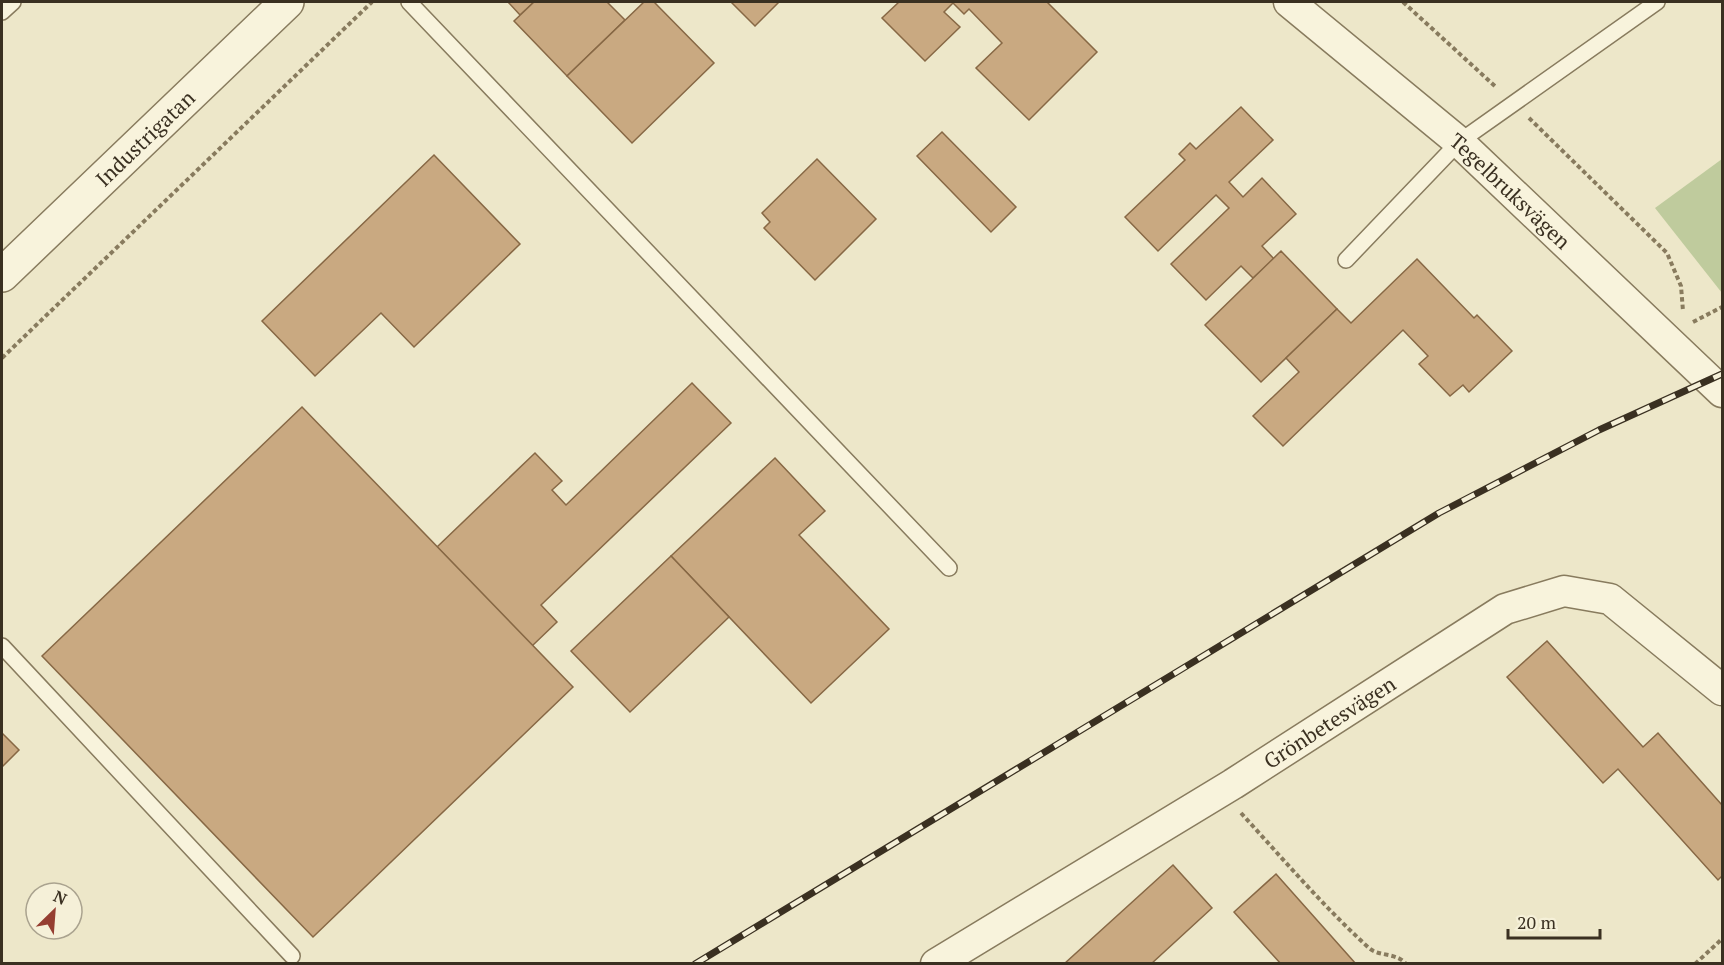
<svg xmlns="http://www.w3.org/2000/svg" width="1724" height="965" font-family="'PT Serif',serif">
	<rect width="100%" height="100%" fill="#ede7c9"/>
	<polygon fill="#bfcb9d" points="1722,159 1722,293 1655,208"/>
	<g fill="#c9a981" stroke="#876845" stroke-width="1.5">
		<polygon points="508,2 534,2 520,15"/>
		<polygon points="534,2 607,2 625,20 567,76 514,21"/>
		<polygon points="644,2 654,2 714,63 632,143 567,76"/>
		<polygon points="731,2 779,2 755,26"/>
		<polygon points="899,2 1051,2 1047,2 1097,52 1029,120 976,68 1002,43 969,9 964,14 953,3 944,12 960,27 925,61 882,18"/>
		<polygon points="1241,107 1273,140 1229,182 1243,197 1262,178 1296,214 1262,246 1274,259 1253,278 1241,266 1206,300 1171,264 1229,208 1216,195 1158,251 1125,217 1185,160 1179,154 1190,143 1196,149"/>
		<polygon points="942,132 1016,207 991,232 917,156"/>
		<polygon points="434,155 520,244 414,347 381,313 315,376 262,321"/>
		<polygon points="817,159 876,219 815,280 764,228 770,222 762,213"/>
		<polygon points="1281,251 1337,309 1261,382 1205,325"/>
		<polygon points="1417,259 1474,318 1477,315 1512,351 1469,392 1463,385 1450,396 1419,364 1428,356 1403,330 1283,446 1253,416 1299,372 1286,358 1337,309 1351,323"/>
		<polygon points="692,383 731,423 541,605 557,622 532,646 437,547 535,453 562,481 552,490 566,505"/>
		<polygon points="302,407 573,687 313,937 42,656"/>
		<polygon points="775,458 825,511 799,535 889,629 811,703 671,556"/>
		<polygon points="671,556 729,617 630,712 571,651"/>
		<polygon points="1547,641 1643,747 1658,733 1722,805 1722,876 1718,880 1618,769 1603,783 1507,677"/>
		<polygon points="2,733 19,750 2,767"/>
		<polygon points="1173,865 1212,908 1151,964 1064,964"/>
		<polygon points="1276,874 1356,964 1281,964 1234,912"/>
	</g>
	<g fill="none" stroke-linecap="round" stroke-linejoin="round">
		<g stroke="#887b5e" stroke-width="18">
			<g id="service">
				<polyline points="409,2 949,568"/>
				<polyline points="2,12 13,2"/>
				<polyline points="1346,260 1459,142 1657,2"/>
				<polyline points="2,646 292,956"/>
			</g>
		</g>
		<g stroke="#887b5e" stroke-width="33">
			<g id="minor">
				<path id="s1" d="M1289 2 1459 142 1722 392"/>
				<path id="s2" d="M936 964 1233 784 1505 609 1564 591 1610 599 1722 690"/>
			</g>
		</g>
		<g stroke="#887b5e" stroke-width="36">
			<g id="tertiary">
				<path id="s3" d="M2 275 287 2"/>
			</g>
		</g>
		<g stroke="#887b5e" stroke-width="4" stroke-dasharray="4.5 3" stroke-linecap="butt">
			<polyline points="1403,2 1497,88"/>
			<polyline points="1529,118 1667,253 1681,286 1683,311"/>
			<polyline points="1693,322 1722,307"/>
			<polyline points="2,358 372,2"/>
			<path d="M1241 813C1283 859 1323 906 1369 948 1379 957 1396 952 1406 964"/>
			<polyline points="1695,964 1722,939"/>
		</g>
		<use href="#service" stroke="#f8f3dc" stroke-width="15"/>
		<use href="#minor" stroke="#f8f3dc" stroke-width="30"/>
		<use href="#tertiary" stroke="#f8f3dc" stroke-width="33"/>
		<g stroke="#3a3021" stroke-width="7">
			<polyline id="rail" points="695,964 1439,513 1599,430 1722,374"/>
		</g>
		<use href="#rail" stroke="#f5f0d8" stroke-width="4.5" stroke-dasharray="14" stroke-linecap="butt"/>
	</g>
	<g text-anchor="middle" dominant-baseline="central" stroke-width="5" stroke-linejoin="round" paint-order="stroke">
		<g font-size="21" fill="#3a3021" stroke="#f5f0d8">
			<text stroke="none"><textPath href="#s3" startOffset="198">Industrigatan</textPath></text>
			<text stroke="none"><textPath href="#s1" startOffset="291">Tegelbruksvägen</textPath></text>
			<text stroke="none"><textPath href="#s2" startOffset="462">Grönbetesvägen</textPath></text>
		</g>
	</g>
	<rect width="1724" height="965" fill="none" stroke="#3a3021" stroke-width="6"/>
	<g transform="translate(54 911) rotate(25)"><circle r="28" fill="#f5f0d8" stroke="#aaa38f" stroke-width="1.5"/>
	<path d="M0-4.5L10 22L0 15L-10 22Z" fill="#953e31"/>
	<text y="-9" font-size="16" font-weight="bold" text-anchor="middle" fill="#3a3021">N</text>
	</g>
	<path d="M1508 929v9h92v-9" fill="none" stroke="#3a3021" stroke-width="3"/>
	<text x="1517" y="929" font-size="18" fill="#3a3021" stroke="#f5f0d8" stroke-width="4.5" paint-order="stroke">20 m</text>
</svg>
